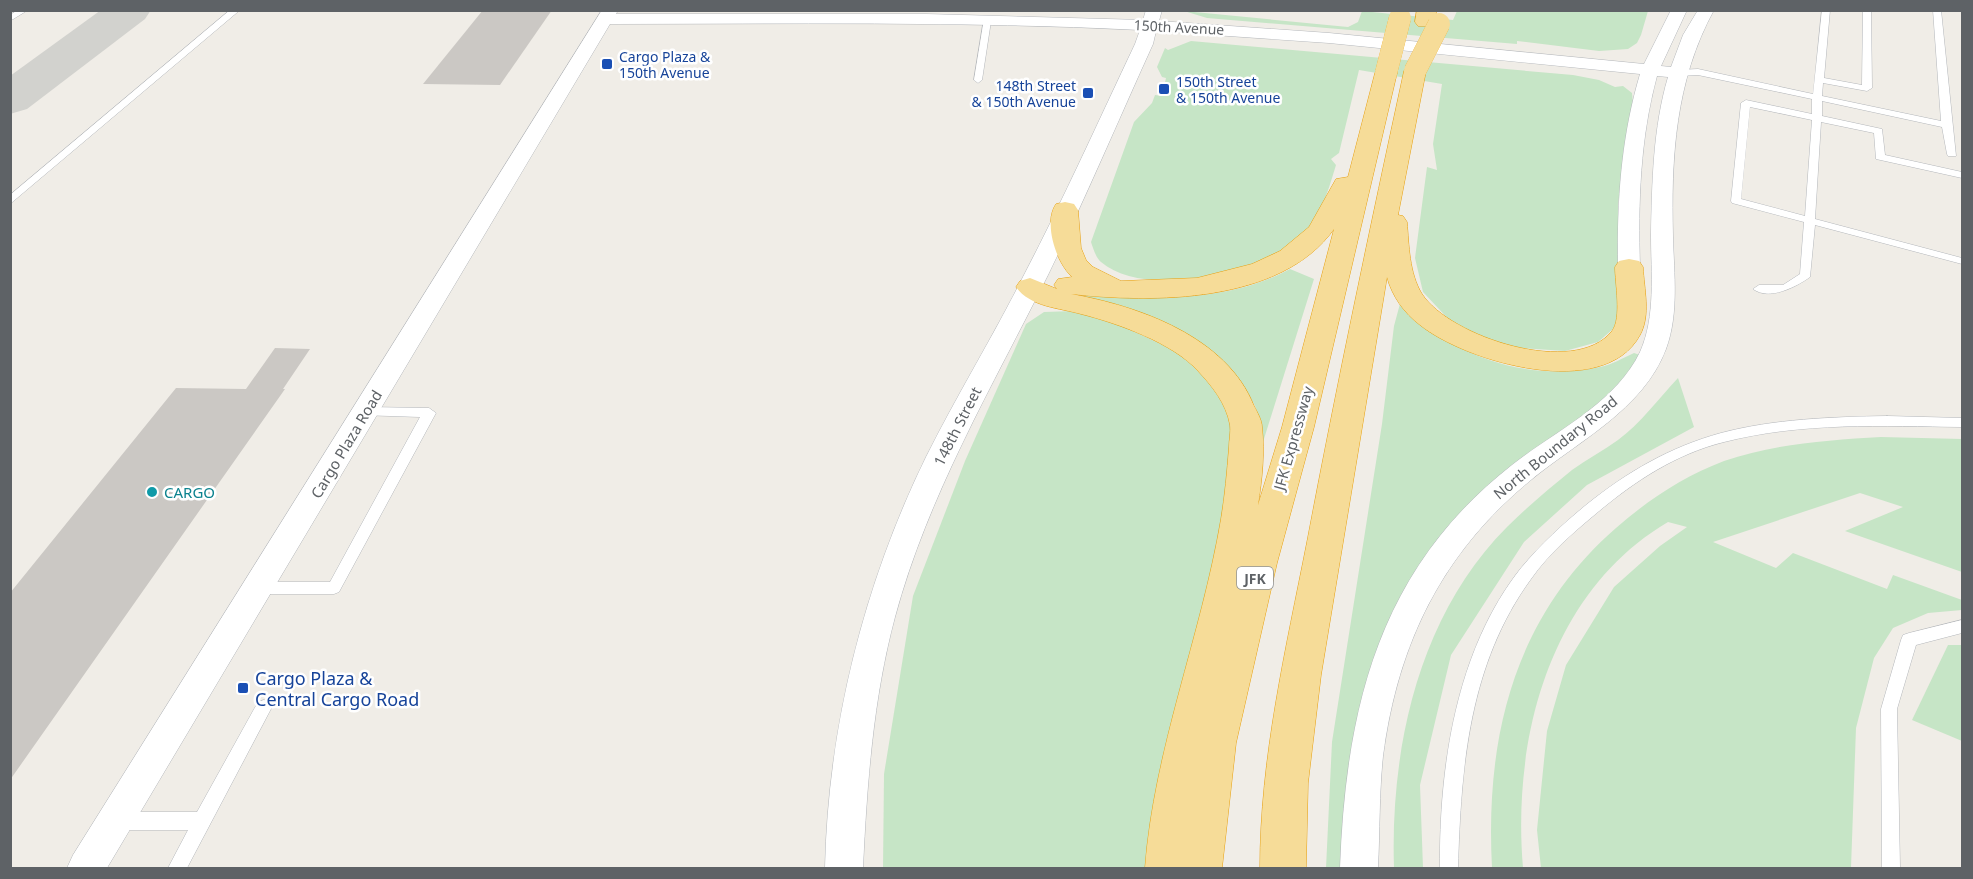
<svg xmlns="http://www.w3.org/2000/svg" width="1973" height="879" font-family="'Noto Sans',sans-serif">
	<rect width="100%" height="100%" fill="#f0ede7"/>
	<g fill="#c6e5c6">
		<polygon points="1184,11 1348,27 1358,22 1362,11 1453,20 1457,11 1648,11 1641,35 1637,43 1628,49 1599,51 1517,41 1517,44 1207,18"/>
		<path d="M1191 41 1573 75 1599 80 1615 87 1623 86 1632 93 1633 104 1618 204V286L1620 323 1598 342 1565 351 1506 347 1454 325 1423 292 1415 258 1427 167 1437 170 1433 144 1442 84 1359 70 1339 153 1331 159 1336 165C1327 194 1319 225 1293 244 1250 273 1144 299 1101 262 1096 258 1093 248 1091 242L1134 122 1152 103 1155 95 1162 96 1166 78 1162 77 1157 67 1165 48 1168 50Z"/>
		<path d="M1290 269 1314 279 1263 442C1260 431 1259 417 1255 406 1223 338 1142 317 1077 294 1149 299 1225 304 1290 269Z"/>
		<path d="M1401 300C1447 356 1528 383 1600 367 1611 365 1623 358 1634 353L1643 356 1625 382 1435 553 1356 750 1347 868H1326L1332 742 1382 424 1394 326Z"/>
		<polygon points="1074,311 1120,325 1187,356 1225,394 1240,439 1161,868 883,868 884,774 913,596 965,461 1026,324 1044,312"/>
		<path d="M1678 378 1694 427 1587 485 1524 542 1451 655 1420 785 1423 868H1394C1390 748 1419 615 1507 527 1527 507 1550 488 1572 470 1587 459 1603 451 1618 440 1640 424 1659 398 1678 378Z"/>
		<path d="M1881 437 1962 439V572L1845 531 1903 507 1860 493 1713 542 1776 568 1793 553 1887 589 1893 575 1962 600V610L1928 613 1893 628 1874 658 1856 728 1851 868H1541L1537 830 1547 731 1566 665 1614 587 1660 546 1687 527 1668 522C1549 592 1512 740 1523 868H1492C1485 737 1514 617 1616 528 1648 500 1684 476 1724 461 1774 444 1828 440 1881 437Z"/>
		<polygon points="1948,645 1962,645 1962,741 1912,720"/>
	</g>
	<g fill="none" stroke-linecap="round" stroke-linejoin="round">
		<polygon fill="#d2d2ce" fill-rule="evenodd" points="101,10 151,10 145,19 27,109 10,114 10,76"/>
	</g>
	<g fill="#cbc8c4">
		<polygon points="483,10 552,10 500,85 423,84"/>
		<polygon points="275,348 310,349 283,389 285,389 10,780 10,593 176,388 246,389"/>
	</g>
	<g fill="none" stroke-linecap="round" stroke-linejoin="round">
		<g stroke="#b4b7bb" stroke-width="1">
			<g id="lane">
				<polygon points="18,10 28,10 10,21 10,15"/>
				<polygon points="230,10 240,10 10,204 10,195"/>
				<path d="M1822 10H1830L1824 78 1862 85 1863 10H1871L1872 88 1867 91 1823 83 1822 96 1941 121 1933 10H1941L1956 156H1948L1947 154 1942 127 1822 101V116L1882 129 1885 155 1962 172V178L1876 159 1874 133 1821 122 1815 219 1962 258V264L1815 225 1810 277C1796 287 1769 301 1753 289L1759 285H1783L1800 274 1804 222 1732 203 1731 201 1741 103 1746 100 1812 114V99L1698 75 1679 76 1675 73 1679 70 1698 69 1813 94ZM1750 107 1812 120 1805 216 1741 199Z"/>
				<polygon points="984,19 991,21 982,80 978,83 974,80"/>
				<polygon points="365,407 429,408 436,413 339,592 334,594 258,594 253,592 250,588 253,584 258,582 330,582 420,417 360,415 358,412"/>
				<path d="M1887 416 1962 418V427C1883 426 1802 422 1724 442 1676 454 1635 481 1598 512 1574 532 1549 553 1531 579 1469 664 1461 766 1458 868H1440C1439 767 1456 650 1521 568 1541 544 1563 524 1586 505 1627 472 1670 447 1721 433 1774 419 1832 417 1887 416Z"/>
				<polygon points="1962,620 1962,633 1916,645 1897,709 1900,868 1882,868 1881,709 1901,640 1903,635 1909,633"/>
				<polygon points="264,700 270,702 272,707 187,868 168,868 188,830 118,830 112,827 109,821 112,815 118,812 197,812 258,702"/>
			</g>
		</g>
		<g stroke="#b4b7bb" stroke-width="1">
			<path id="street" d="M602 10H618L616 14H926L1143 20 1146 10H1162L1159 21 1329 33 1644 64 1671 10H1687L1661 66 1671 67 1683 35 1698 10H1714C1675 81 1671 158 1673 237 1674 274 1679 314 1666 349 1643 410 1578 441 1531 480 1442 553 1398 643 1383 756 1379 794 1380 831 1378 868H1340C1346 707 1379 569 1512 465 1555 431 1615 404 1640 352 1656 316 1651 273 1651 235 1652 182 1653 128 1668 77L1657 76C1640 139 1638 202 1640 267L1637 272 1629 274 1621 272 1618 267C1617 201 1621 138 1640 74L1329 43 1156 31 1153 44C1118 121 1085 199 1048 275 992 387 928 495 895 617 873 699 867 784 863 868H825C828 727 864 584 926 457 957 395 994 335 1025 273 1064 198 1099 120 1135 44L1140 30C963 21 786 24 610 24L107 868H67L73 855Z"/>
		</g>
		<g stroke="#e7a010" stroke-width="1">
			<g id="highway">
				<polygon points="1417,10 1437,10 1432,26 1418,26 1415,22"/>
				<path d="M1415 64 1423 66 1426 71 1398 215 1403 216 1407 222C1409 245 1409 273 1422 294 1450 337 1575 378 1612 331 1622 318 1615 283 1615 267L1619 261 1629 259 1639 261 1643 267C1644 289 1651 315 1640 335 1604 402 1466 362 1420 325 1404 313 1392 296 1387 277L1321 675 1308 783 1306 868H1260C1260 758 1286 649 1307 542 1337 384 1370 228 1404 71L1407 66Z"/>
				<path d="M1386 66 1394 68 1397 73 1314 427 1277 563 1236 743 1222 868H1145C1154 749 1201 637 1221 519 1225 495 1227 472 1229 447 1229 440 1231 432 1230 425 1226 403 1212 386 1198 371 1173 343 1117 323 1081 314 1060 308 1030 307 1016 287L1020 281 1030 278 1057 289 1054 285 1058 279 1072 277C1056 262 1043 223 1056 204L1065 202 1074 204 1078 210 1081 248 1086 260 1093 267 1121 281 1197 278 1252 264 1280 251 1309 227 1336 179 1348 177 1375 73 1378 68ZM1334 229 1282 427 1258 505C1262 480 1265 452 1262 427 1262 420 1257 412 1254 406 1227 337 1139 306 1071 294 1152 303 1281 304 1334 229Z"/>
			</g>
		</g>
		<use href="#lane" fill="#fff" fill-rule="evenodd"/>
		<use href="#street" fill="#fff" fill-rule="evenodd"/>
		<use href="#highway" fill="#f6dc98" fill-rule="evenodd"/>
		<g stroke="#e7a010" stroke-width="22" stroke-linecap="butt">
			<g id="highway-bridge">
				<polyline points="1415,71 1439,24"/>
				<polyline points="1386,73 1400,18"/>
			</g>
		</g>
		<use href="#highway-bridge" stroke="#f6dc98" stroke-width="22"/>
	</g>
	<g fill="#1a4fb4" stroke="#fff" stroke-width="2">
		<rect x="601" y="58" width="12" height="12" rx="3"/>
		<rect x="1158" y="83" width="12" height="12" rx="3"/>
		<rect x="1082" y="87" width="12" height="12" rx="3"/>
		<rect x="237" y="682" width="12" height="12" rx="3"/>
	</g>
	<circle fill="#0f9aa8" stroke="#fff" stroke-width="2" cx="152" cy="492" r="6"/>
	<g text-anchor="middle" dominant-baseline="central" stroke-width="5" stroke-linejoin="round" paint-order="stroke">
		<g font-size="14" fill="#5e6266" stroke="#fff">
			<text transform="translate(1179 27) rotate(3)">150th Avenue</text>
		</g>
		<g font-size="14" fill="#164399" stroke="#fff" text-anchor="start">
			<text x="619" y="56">Cargo Plaza &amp;<tspan x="619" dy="16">150th Avenue</tspan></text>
			<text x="1176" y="81">150th Street<tspan x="1176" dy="16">&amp; 150th Avenue</tspan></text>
			<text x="1076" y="85" text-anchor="end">148th Street<tspan x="1076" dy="16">&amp; 150th Avenue</tspan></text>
		</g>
		<rect fill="#fff" stroke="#8e9194" stroke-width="1.5" x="1237" y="567" width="36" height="22" rx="4.5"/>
		<g font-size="14" font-weight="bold" fill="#5e6266">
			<text x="1255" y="578">JFK</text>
		</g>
		<g font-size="15" fill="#5e6266" stroke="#fff">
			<text transform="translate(957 426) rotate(-63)">148th Street</text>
			<text transform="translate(1293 438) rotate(-74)">JFK Expressway</text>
			<text transform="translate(346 444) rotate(-59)">Cargo Plaza Road</text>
			<text transform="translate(1555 447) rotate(-39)">North Boundary Road</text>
		</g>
		<g font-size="15" fill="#0d838f" stroke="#fff" text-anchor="start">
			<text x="164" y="492">CARGO</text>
		</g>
		<g font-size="18" fill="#164399" stroke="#fff" text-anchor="start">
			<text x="255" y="678">Cargo Plaza &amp;<tspan x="255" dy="21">Central Cargo Road</tspan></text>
		</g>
	</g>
	<rect width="1973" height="879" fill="none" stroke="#5e6266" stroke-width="24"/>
</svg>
